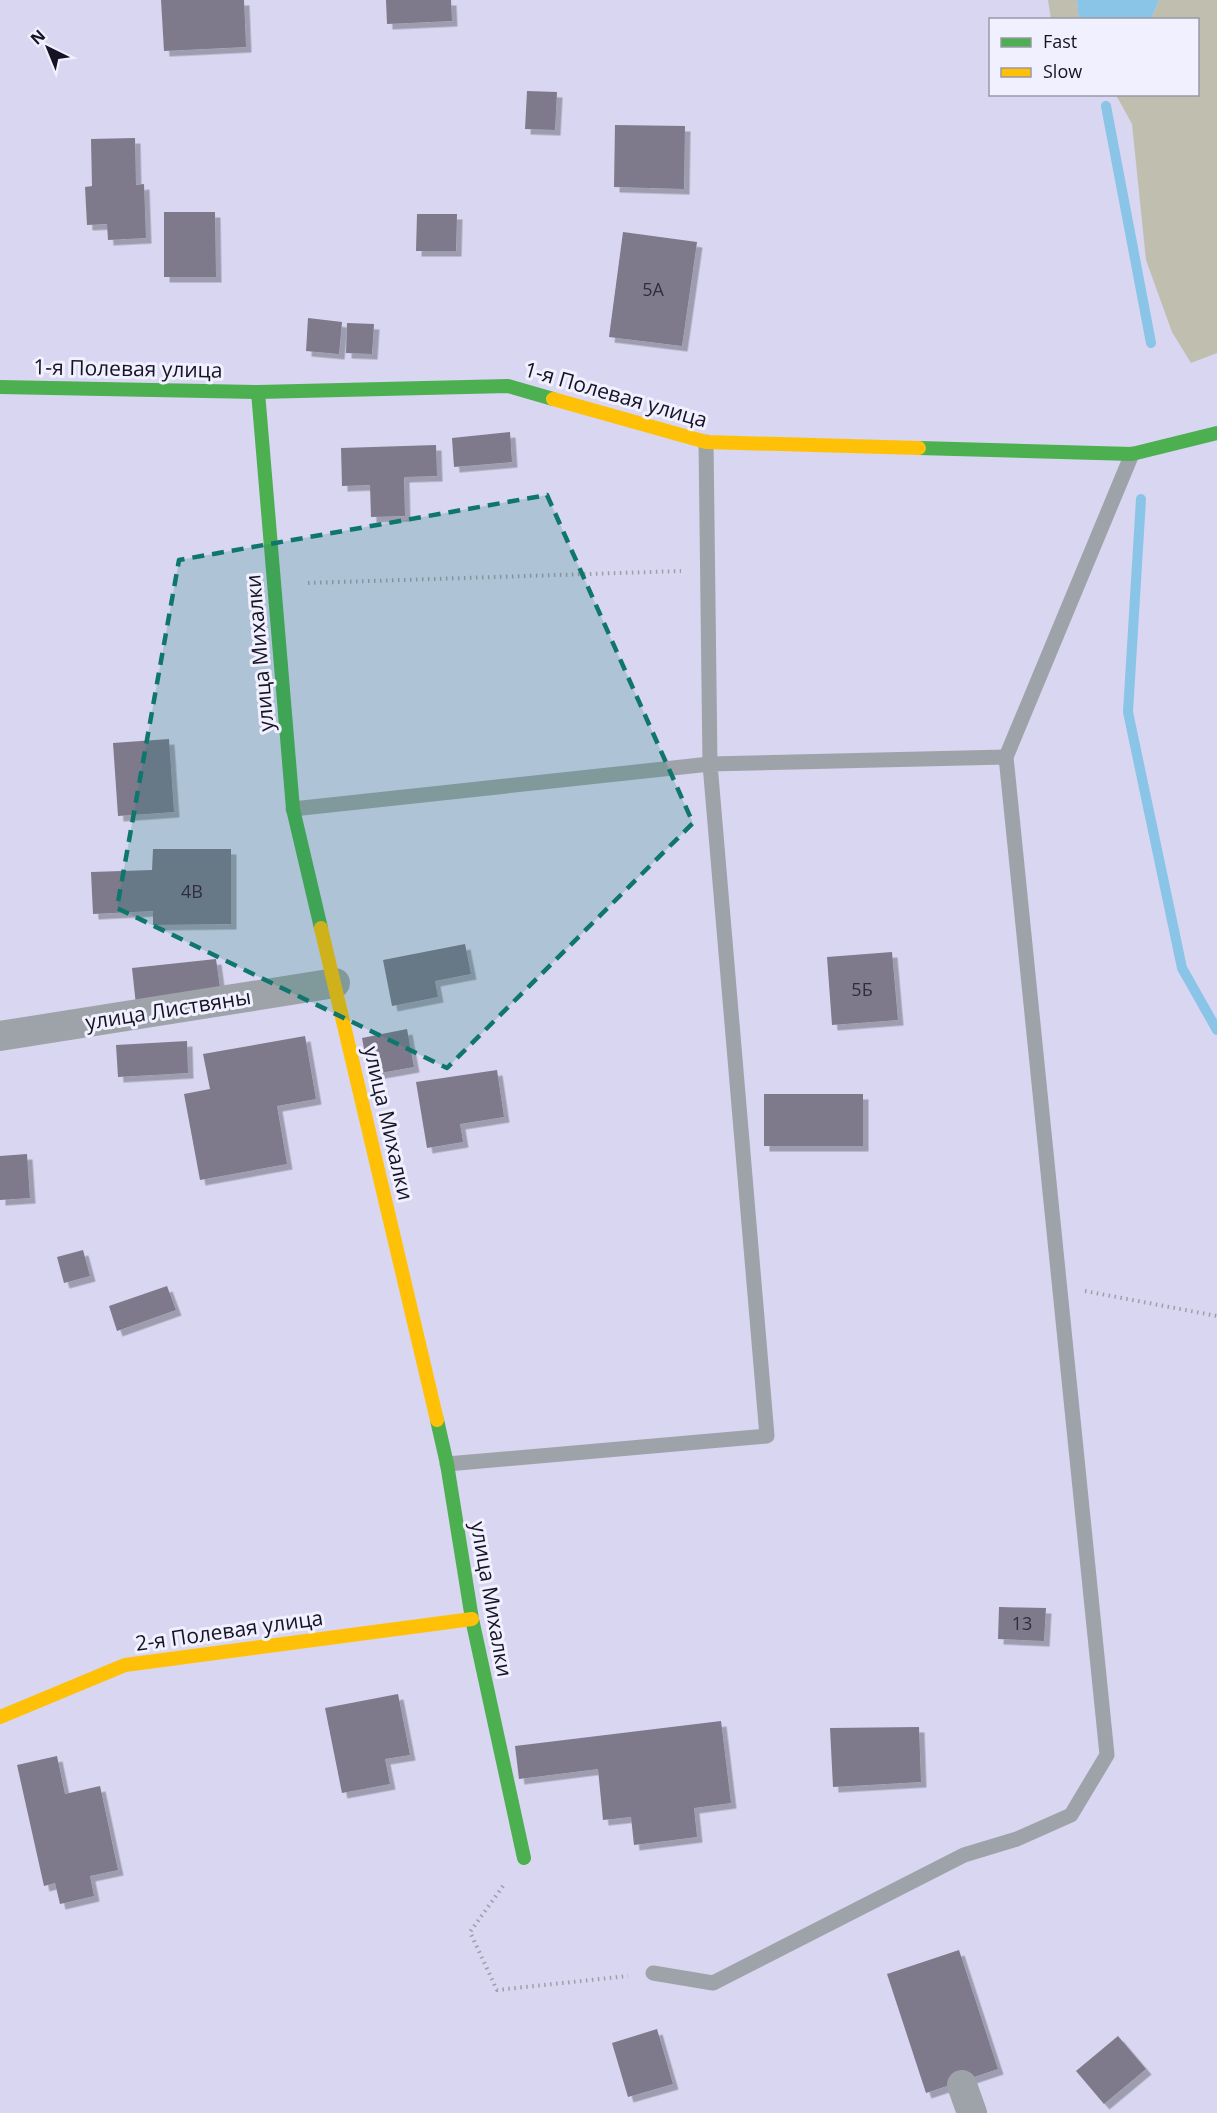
<svg xmlns="http://www.w3.org/2000/svg" width="1217" height="2113" font-family="'Open Sans',sans-serif">
	<defs>
		<filter id="shadow"><feDropShadow dx="5.5" dy="5.5" stdDeviation="0" flood-color="#0004"/></filter>
	</defs>
	<rect width="100%" height="100%" fill="#d8d6f0"/>
	<g fill="#c0bfaf">
		<polygon points="1048,0 1077,0 1079,19 1051,19"/>
		<polygon points="1159,0 1217,0 1217,353 1191,363 1172,332 1146,260 1132,124 1116,95 1198,94 1198,20 1151,19"/>
	</g>
	<polygon fill="#8ac4e7" points="1077,0 1159,0 1151,19 1079,20"/>
	<g fill="none" stroke-linecap="round" stroke-linejoin="round">
		<g stroke="#8ac4e7" stroke-width="10">
			<polyline points="1106,106 1151,343"/>
			<polyline points="1141,499 1128,712 1182,968 1217,1030"/>
		</g>
	</g>
	<g fill="#7e7a8c" filter="url(#shadow)">
		<polygon points="161,0 244,0 246,47 164,51"/>
		<polygon points="386,0 451,0 452,21 387,24"/>
		<polygon points="527,91 557,92 555,130 525,129"/>
		<polygon points="615,125 685,126 684,189 614,187"/>
		<polygon points="135,138 136,185 144,184 146,238 108,240 107,224 87,225 85,187 92,186 91,139"/>
		<polygon points="164,212 215,212 216,277 164,277"/>
		<polygon points="417,214 457,214 456,251 416,251"/>
		<polygon points="623,232 697,242 682,346 609,337"/>
		<polygon points="308,318 342,322 339,354 306,351"/>
		<polygon points="347,323 374,324 372,354 346,353"/>
		<polygon points="510,432 512,462 454,467 452,438"/>
		<polygon points="436,445 437,476 404,477 405,516 371,517 370,485 342,486 341,448"/>
		<polygon points="169,739 174,812 118,816 113,743"/>
		<polygon points="153,849 231,849 231,924 153,925 153,911 93,914 91,872 152,870"/>
		<polygon points="465,944 471,974 435,981 438,997 392,1006 383,960"/>
		<polygon points="892,952 898,1020 832,1025 827,957"/>
		<polygon points="216,959 221,995 136,1005 132,968"/>
		<polygon points="407,1029 414,1067 369,1075 362,1038"/>
		<polygon points="305,1036 316,1099 277,1106 287,1164 200,1180 184,1094 210,1089 203,1054"/>
		<polygon points="187,1041 188,1073 118,1077 116,1045"/>
		<polygon points="497,1070 504,1117 460,1124 463,1142 427,1148 416,1082"/>
		<rect x="764" y="1094" width="99" height="52"/>
		<polygon points="27,1154 30,1198 0,1200 0,1156"/>
		<polygon points="83,1250 90,1276 64,1283 57,1257"/>
		<polygon points="167,1286 176,1310 117,1331 109,1306"/>
		<polygon points="999,1607 1046,1608 1044,1641 998,1639"/>
		<polygon points="398,1694 410,1755 385,1759 390,1784 342,1793 325,1708"/>
		<polygon points="721,1721 731,1803 694,1808 697,1837 634,1845 631,1817 603,1820 598,1769 519,1779 515,1746"/>
		<polygon points="919,1727 921,1782 833,1787 830,1728"/>
		<polygon points="57,1756 65,1794 100,1786 118,1870 90,1876 94,1896 60,1904 55,1883 44,1886 17,1765"/>
		<polygon points="959,1950 998,2069 926,2093 887,1974"/>
		<polygon points="657,2029 673,2084 628,2097 612,2043"/>
		<polygon points="1118,2036 1146,2069 1104,2104 1076,2071"/>
	</g>
	<g fill="none" stroke-linecap="round" stroke-linejoin="round">
		<g stroke="#9c9fa8" stroke-width="4" stroke-dasharray="1.5 4.5" stroke-linecap="butt">
			<polyline points="308,583 681,571"/>
			<polyline points="1085,1291 1217,1316"/>
			<polyline points="503,1886 470,1932 497,1990 628,1976"/>
		</g>
		<g stroke="#9da3a8" stroke-width="15">
			<polyline points="293,809 710,764 706,442"/>
			<polyline points="447,1464 767,1436 710,764 1006,757"/>
			<polyline points="653,1973 713,1983 964,1855 1017,1839 1071,1815 1107,1755 1006,757 1132,454"/>
		</g>
		<g stroke="#9da3a8" stroke-width="30">
			<polyline points="0,1036 335,983"/>
			<polyline points="962,2085 972,2113"/>
		</g>
		<g stroke="#4caf50" stroke-width="14">
			<polyline points="0,387 258,392 508,386 553,399"/>
			<polyline points="258,392 293,809 321,928"/>
			<polyline points="919,448 1132,454 1217,433"/>
			<polyline points="437,1420 447,1464 472,1619 524,1858"/>
		</g>
		<g stroke="#ffc107" stroke-width="14">
			<polyline points="553,399 706,442 919,448"/>
			<polyline points="321,928 437,1420"/>
			<polyline points="0,1717 125,1665 472,1619"/>
		</g>
	</g>
	<path fill="#0f766e" fill-opacity="0.2" stroke="#0f766e" stroke-width="4.5" stroke-dasharray="12 8" stroke-linejoin="round" d="M547 495 693 823 447 1068 117 908 179 560Z"/>
	<g text-anchor="middle" dominant-baseline="central" stroke-width="6" stroke-linejoin="round" paint-order="stroke">
		<g font-size="18" fill="#302d3e">
			<text x="653" y="289">5А</text>
			<text x="192" y="891">4В</text>
			<text x="862" y="989">5Б</text>
			<text x="1022" y="1623">13</text>
		</g>
		<g font-size="21" fill="#161324" stroke="#f1f0ff">
			<text transform="translate(128 368) rotate(1)">1-я Полевая улица</text>
			<text transform="translate(616 394) rotate(16)">1-я Полевая улица</text>
			<text transform="translate(259 653) rotate(-95)">улица Михалки</text>
			<text transform="translate(168 1009) rotate(-9)">улица Листвяны</text>
			<text transform="translate(389 1123) rotate(77)">улица Михалки</text>
			<text transform="translate(492 1599) rotate(80)">улица Михалки</text>
			<text transform="translate(229 1630) rotate(-8)">2-я Полевая улица</text>
		</g>
	</g>
	<rect x="989" y="18" width="210" height="78" fill="#f1f0ff" stroke="#9998a7" stroke-width="1.5"/>
	<rect x="1001" y="38" width="30" height="9" fill="#4caf50" stroke="#9998a7" stroke-width="1.5"/>
	<text x="1043" y="48" font-size="18" fill="#161324">Fast</text>
	<rect x="1001" y="68" width="30" height="9" fill="#ffc107" stroke="#9998a7" stroke-width="1.5"/>
	<text x="1043" y="78" font-size="18" fill="#161324">Slow</text>
	<g transform="translate(48 48) rotate(317)" stroke="#f1f0ff" stroke-width="4.5" paint-order="stroke">
	<path d="M0-4.5L10 22L0 15L-10 22Z" fill="#161324"/>
	<text y="-9" font-size="16" font-weight="bold" text-anchor="middle" fill="#161324">N</text>
	</g>
</svg>
